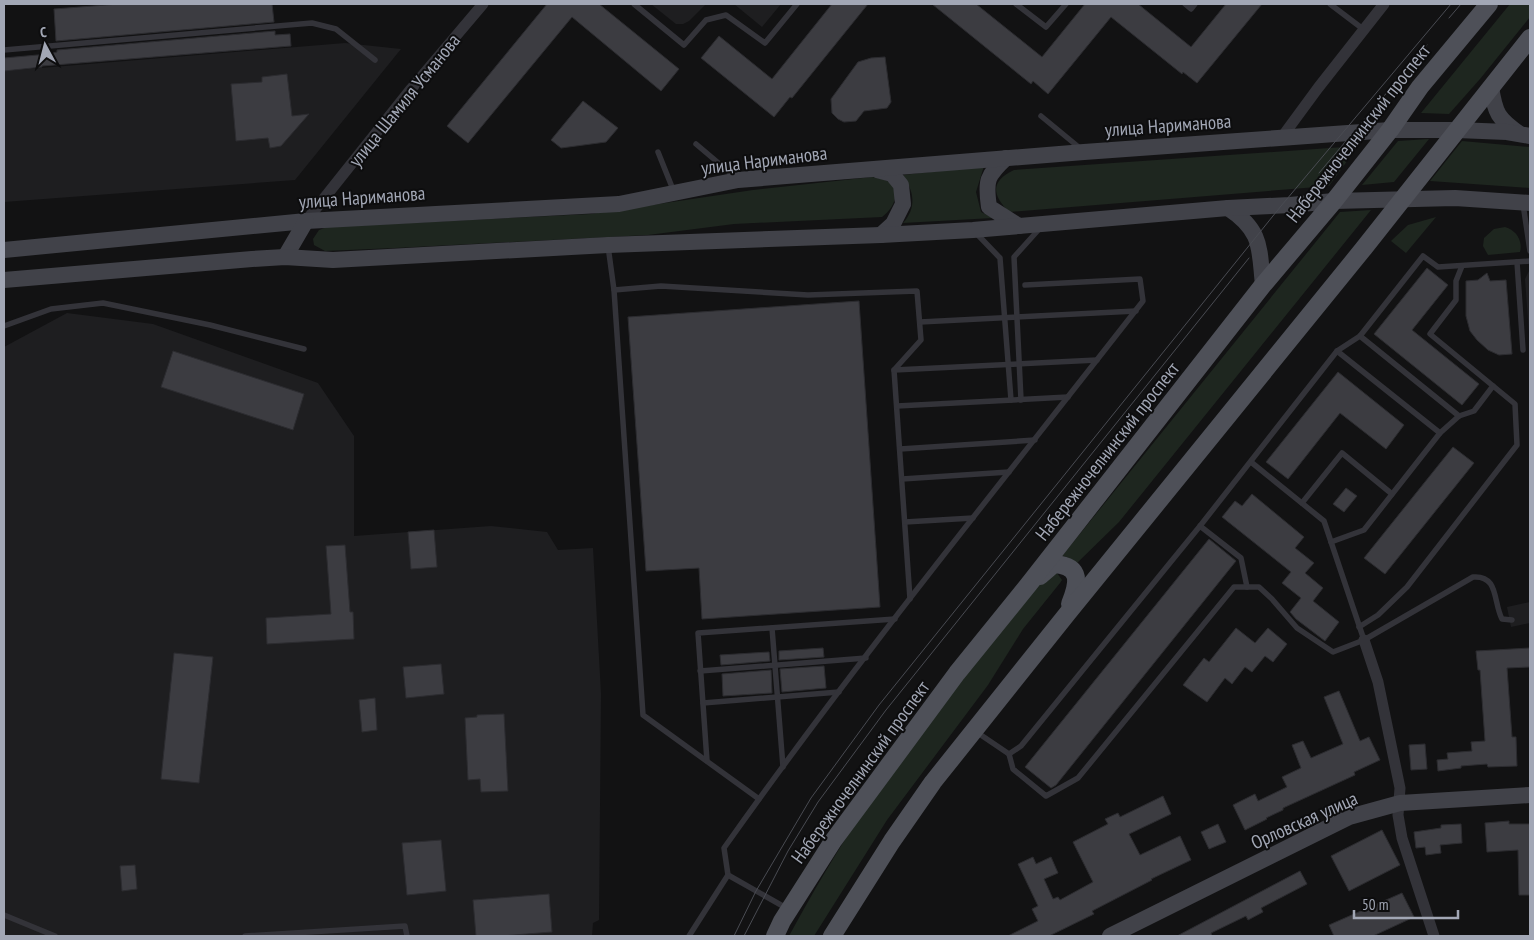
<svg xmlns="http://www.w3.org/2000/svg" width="1534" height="940" font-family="'PT Sans Narrow',sans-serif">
	<rect width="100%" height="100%" fill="#121213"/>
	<g fill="#1e1e20">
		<polygon points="651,4 706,4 689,21 683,24 676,24"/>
		<polygon points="734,4 781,4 762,27"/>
		<polygon points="345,43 401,49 295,180 4,202 4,71"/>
		<polygon points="1530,269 1530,333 1529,333 1525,279"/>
		<polygon points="67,313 153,324 318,383 354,436 354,536 491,526 547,532 558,550 593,548 601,694 599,920 593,923 592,936 4,936 4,347"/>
		<polygon points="1530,602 1530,623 1511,627 1507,607"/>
	</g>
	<g fill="#1e261f">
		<polygon points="1510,4 1530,4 1530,17 1480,79 1449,114 1421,113"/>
		<polygon points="1429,139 1394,182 1362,185 1398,141"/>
		<polygon points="1462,141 1530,147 1530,188 1430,181"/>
		<path d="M1358 146 1329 186 1009 212C992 195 990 181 1014 170Z"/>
		<path d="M984 166 976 192 981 212 993 218 903 223C917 208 914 191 903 175Z"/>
		<path d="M872 177C878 178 884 179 889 182 903 192 892 210 882 217L734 224 648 235 395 248 325 251 314 245 313 239 319 230 327 227 591 214 753 190Z"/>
		<path d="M1371 210 1119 522 1074 566C1072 559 1069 557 1062 556L1340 212Z"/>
		<polygon points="1436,217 1406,253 1391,241 1408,225"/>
		<path d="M1505 227C1516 230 1523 241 1520 252L1488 255 1483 246 1484 238 1494 229Z"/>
		<path d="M1057 573 1062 580 1060 583 1023 629 988 685 887 820 814 936H789C812 894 836 852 863 812 920 730 984 652 1047 575Z"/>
	</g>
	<g fill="#3c3c41" stroke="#2c2c30">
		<polygon points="119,4 272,4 274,22 56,41 54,9"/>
		<polygon points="547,4 599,4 679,69 661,91 572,17 468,143 447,126"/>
		<polygon points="832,4 868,4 792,98 790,97 774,117 701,58 719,36 772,79"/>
		<polygon points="932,4 976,4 1042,57 1085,4 1138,4 1191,47 1226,4 1262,4 1197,83 1183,72 1182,74 1111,17 1048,94 1033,81 1031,84"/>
		<polygon points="275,31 275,35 290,34 291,46 42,66 42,67 4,71 4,58 49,54 57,52 57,50"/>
		<polygon points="885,57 891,102 887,108 864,111 856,121 844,122 838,119 832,113 831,99 858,62 871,58"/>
		<polygon points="287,74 292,116 309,114 281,146 270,148 268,138 236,141 231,84 262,82 262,77"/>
		<polygon points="583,101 618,128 606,142 561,148 551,140"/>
		<polygon points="1427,268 1448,285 1412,330 1479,384 1462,405 1374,334"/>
		<polygon points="1487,273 1490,281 1506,280 1512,354 1499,355 1488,350 1477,340 1470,331 1466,316 1466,281 1478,280"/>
		<polygon points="859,301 880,607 702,619 699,568 646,571 628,317"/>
		<polygon points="173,351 304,394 293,430 161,387"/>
		<polygon points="1338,372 1404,425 1386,449 1340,413 1288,479 1266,462"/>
		<polygon points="1453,447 1474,463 1385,574 1364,558"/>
		<polygon points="1346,488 1357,496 1344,512 1333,504"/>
		<polygon points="1252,494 1304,537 1295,548 1314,563 1305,573 1323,588 1313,601 1339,622 1325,641 1296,619 1290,612 1301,598 1282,583 1291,572 1222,517 1235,501 1242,506"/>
		<polygon points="434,530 437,567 411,569 408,532"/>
		<polygon points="1209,539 1236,561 1056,785 1051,788 1025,767"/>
		<polygon points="345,545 350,612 353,612 354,639 267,644 266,618 331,614 326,546"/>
		<polygon points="1236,628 1255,643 1268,628 1287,644 1273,662 1265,656 1252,672 1245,667 1232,684 1225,678 1207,702 1183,685 1204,658 1209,662"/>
		<polygon points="823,648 824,657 779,660 779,651"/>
		<polygon points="1530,648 1530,667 1507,668 1512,737 1516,737 1517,766 1488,767 1487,764 1461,766 1461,768 1438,771 1437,760 1448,759 1447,753 1472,751 1471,742 1485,741 1480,670 1478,670 1476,651"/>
		<polygon points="769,652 770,661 721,665 720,655"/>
		<polygon points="174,653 213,657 199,783 161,779"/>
		<polygon points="441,664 444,694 406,698 403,667"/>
		<polygon points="824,666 826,688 782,692 780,669"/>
		<polygon points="771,670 772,693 723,696 722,674"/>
		<polygon points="1339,691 1360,741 1369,737 1380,760 1354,772 1355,775 1283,808 1283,810 1266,818 1267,819 1245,830 1233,805 1255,794 1258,801 1287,787 1282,777 1301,768 1292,745 1303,741 1311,758 1343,744 1324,697"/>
		<polygon points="375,698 377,730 362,732 359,700"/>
		<polygon points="504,714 508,791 481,792 480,779 468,780 465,718 477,717 477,715"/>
		<polygon points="1425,744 1427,769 1411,770 1409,745"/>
		<polygon points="1163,796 1171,814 1129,834 1140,855 1180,836 1191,860 1151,879 1152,880 1092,911 1094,914 1049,936 1008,936 1038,921 1032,909 1038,906 1018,864 1033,857 1036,864 1051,857 1058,873 1044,879 1053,899 1058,897 1060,900 1093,882 1073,842 1108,824 1105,819 1118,813 1120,817"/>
		<polygon points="1509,821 1509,824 1530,824 1530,895 1519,895 1518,850 1487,852 1485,823"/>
		<polygon points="1218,824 1226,842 1209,849 1201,832"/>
		<polygon points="1461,824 1462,843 1440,845 1441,853 1426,855 1425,847 1416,848 1414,832 1441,828 1441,825"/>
		<polygon points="1382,830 1400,865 1349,891 1331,856"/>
		<polygon points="441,840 446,891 407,895 402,843"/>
		<polygon points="135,865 137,889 122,891 120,866"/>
		<polygon points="1300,871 1307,884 1261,908 1263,912 1248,920 1246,916 1211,933 1212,936 1177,936"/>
		<polygon points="1402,893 1414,917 1373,936 1334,936 1329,925"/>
		<polygon points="549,894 552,932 502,936 476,936 473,900"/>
	</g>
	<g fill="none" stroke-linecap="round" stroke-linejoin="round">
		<g stroke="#333339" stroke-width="5.5">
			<polyline points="634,4 684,45 706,20 726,15 765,43 797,4"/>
			<polyline points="1016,4 1046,27 1066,4"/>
			<polyline points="1185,4 1191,9 1195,4"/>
			<polyline points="1330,4 1363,29"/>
			<polyline points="4,50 312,23 336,29 375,60"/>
			<polyline points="1041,116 1081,149"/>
			<polyline points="696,144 735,177"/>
			<polyline points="658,152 674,192"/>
			<polyline points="1523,204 1530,251"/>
			<polyline points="976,233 1000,258 1011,400"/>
			<polyline points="608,246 614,290 661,286 808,295 917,291 921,340 894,370 910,599"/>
			<polyline points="1517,262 1523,350"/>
			<polyline points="614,290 643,715 759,799"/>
			<polyline points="920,322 1136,311"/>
			<polyline points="4,326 51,309 103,303 210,325 304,349"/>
			<polyline points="1360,336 1459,416"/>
			<polyline points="1337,351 1440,433"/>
			<polyline points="894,370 1097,360"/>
			<polyline points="1021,400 1014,257 1041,227"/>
			<polyline points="897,406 1068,397"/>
			<polyline points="900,449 1035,440"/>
			<polyline points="1251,462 1324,521 1364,640"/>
			<polyline points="902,479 1009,472"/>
			<polyline points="1302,503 1342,453 1392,494"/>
			<polyline points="905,522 973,518"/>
			<polyline points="1200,526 1241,558 1247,587"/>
			<polyline points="1331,542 1364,530 1440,433 1459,416 1474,411 1493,386"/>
			<polyline points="1359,627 1378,615 1407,587 1517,445 1515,404 1430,334 1456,300 1456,281 1462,266"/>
			<polyline points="772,628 783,767"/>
			<polyline points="700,671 866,658"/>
			<polyline points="703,703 839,692"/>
			<polyline points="975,731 1009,754 1021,746 1200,526 1337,351 1360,336 1423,256 1438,267 1530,261"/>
			<path d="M1009 754 1013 769 1046 796 1078 778 1234 587H1259L1272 599 1297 628 1333 652 1364 640 1473 577C1499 575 1493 602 1502 619L1512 620"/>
			<polyline points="707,761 698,633 895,619"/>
			<path d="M788 909 728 875 724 848C857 660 1002 482 1143 301L1140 279 1025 285"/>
			<polyline points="4,915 55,936"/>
			<polyline points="245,936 405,926 407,936"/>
			<polyline points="689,936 728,875"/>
		</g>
		<g stroke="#333339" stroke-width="11">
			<polyline points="1282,137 1318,88 1384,4"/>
			<polyline points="306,221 411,89 483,4"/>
			<polyline points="1364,640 1378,682 1400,788 1398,815 1402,838 1434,936"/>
		</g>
		<g stroke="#414249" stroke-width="16">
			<path d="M1491 87C1495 113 1498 119 1520 134"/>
			<path d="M1006 158C987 176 985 180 989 207L1019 226"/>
			<polyline points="877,170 892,174 901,185 903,204 893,224 881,235"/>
			<path d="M1228 208C1263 231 1259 249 1263 285"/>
			<polyline points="4,250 306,221 619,204 738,180 1084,152 1390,130 1457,130 1507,132 1530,136"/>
			<polyline points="285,257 306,221"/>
			<polyline points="4,280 252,259 285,257 333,260 608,245 881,235 973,230 1228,208 1290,205 1334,201 1455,198 1530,203"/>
			<polyline points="1110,936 1349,817 1400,803 1530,795"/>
		</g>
		<g stroke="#4e5058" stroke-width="18">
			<path d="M1040 576 1054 564C1083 566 1078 584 1070 604"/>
			<polyline points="775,936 782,921 833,841 957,673 1029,584 1263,285 1334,201 1390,130 1420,87 1489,4"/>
			<polyline points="832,936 892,841 933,782 1067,614 1364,248 1530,38"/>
		</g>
		<g stroke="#494b52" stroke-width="1">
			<polyline points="1449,18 1461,4"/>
			<polyline points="1319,173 1427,45"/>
			<polyline points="734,936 756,891 811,798 879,705 1281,206 1451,4"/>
			<polyline points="744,936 788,851 818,802 886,710 1249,258"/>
		</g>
	</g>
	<g text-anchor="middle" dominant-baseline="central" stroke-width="4" stroke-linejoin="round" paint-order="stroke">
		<g font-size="19" fill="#a2a7b5" stroke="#0d0d0e">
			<text transform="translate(404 100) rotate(-51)">улица Шамиля Усманова</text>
			<text transform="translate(1168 125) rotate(-4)">улица Нариманова</text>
			<text transform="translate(1358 133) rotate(-52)">Набережночелнинский проспект</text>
			<text transform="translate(764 160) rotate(-7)">улица Нариманова</text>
			<text transform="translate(362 197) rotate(-4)">улица Нариманова</text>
			<text transform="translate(1107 451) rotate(-52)">Набережночелнинский проспект</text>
			<text transform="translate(860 772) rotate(-54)">Набережночелнинский проспект</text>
			<text transform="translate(1304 820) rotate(-24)">Орловская улица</text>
		</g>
	</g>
	<rect width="1534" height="940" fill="none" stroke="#a2a7b5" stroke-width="10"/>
	<g transform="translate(45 45) rotate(353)" stroke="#0d0d0e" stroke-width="4" paint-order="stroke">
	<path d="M0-4L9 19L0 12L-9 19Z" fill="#a2a7b5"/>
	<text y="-8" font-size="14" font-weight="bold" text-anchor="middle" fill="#a2a7b5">С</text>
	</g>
	<path d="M1354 910v8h104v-8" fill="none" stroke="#a2a7b5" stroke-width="2.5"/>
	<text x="1362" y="910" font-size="15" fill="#a2a7b5" stroke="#0d0d0e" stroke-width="4" paint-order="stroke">50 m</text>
</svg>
